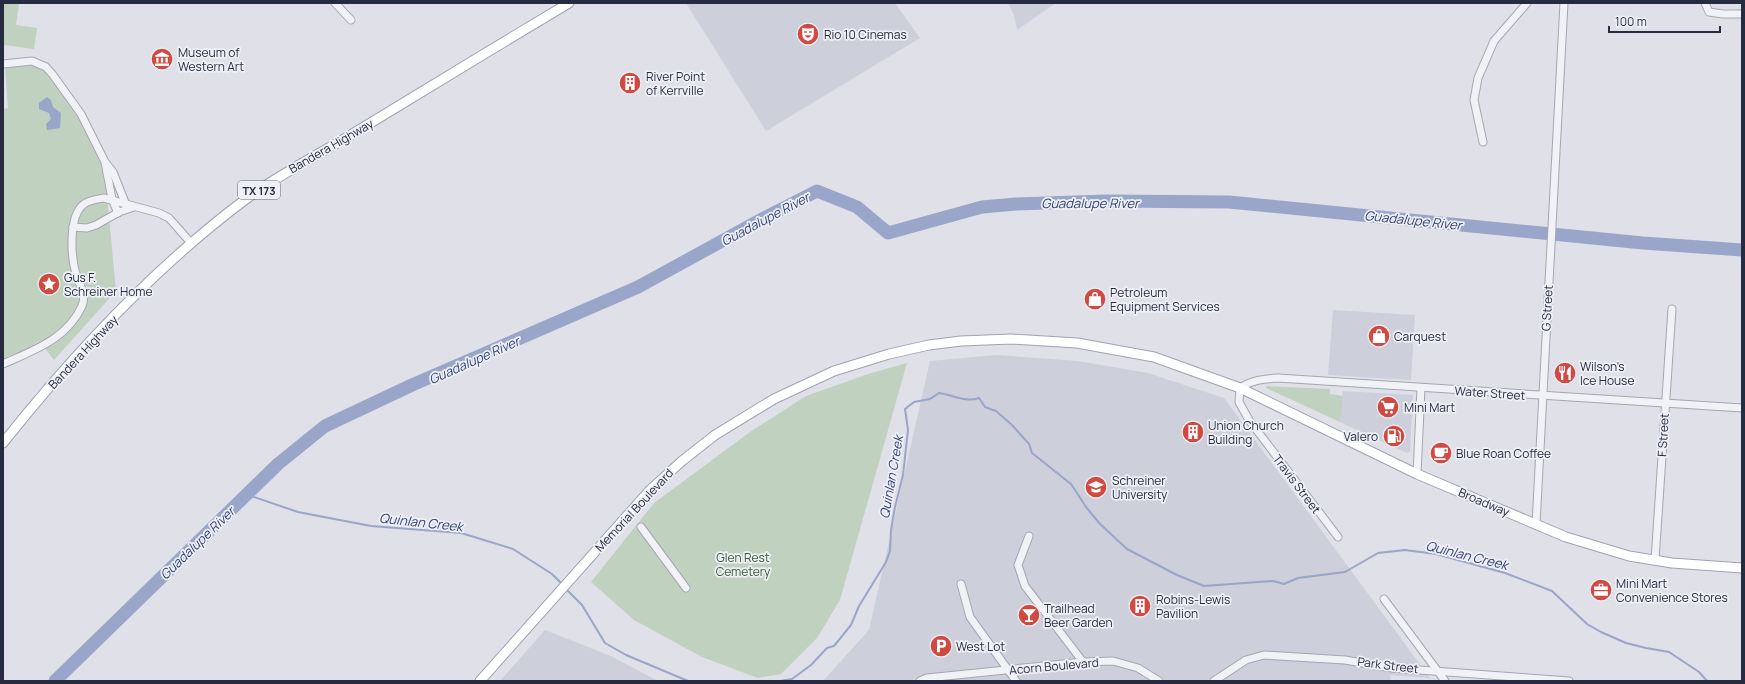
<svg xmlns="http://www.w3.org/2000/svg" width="1745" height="684" font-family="Manrope,sans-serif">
	<rect width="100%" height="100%" fill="#dfe0e8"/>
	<g fill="#cdcfda">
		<polygon points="686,3 895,3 920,38 766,131"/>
		<polygon points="1008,3 1056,3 1017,30 1014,15"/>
		<polygon points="1333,310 1415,315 1411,380 1328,375"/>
		<polygon points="996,355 1078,361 1148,373 1224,398 1430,678 1390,675 1391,681 823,681 869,630 930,361"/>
		<polygon points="1343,391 1413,395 1410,452 1407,453 1340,422"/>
		<polygon points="545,630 611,656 658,681 500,681"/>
	</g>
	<g fill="#c0d2bf">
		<polygon points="3,3 19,4 16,25 37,28 34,49 3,45"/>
		<polygon points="34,64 51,75 81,118 105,174 116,291 54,360 39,341 30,347 3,360 3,109 8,108 5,68"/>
		<polygon points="907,363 840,600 817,638 781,674 758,678 702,657 634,620 591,582 654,503 750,432 806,396 868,374"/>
		<polygon points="1267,386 1330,389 1330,394 1343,396 1340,422 1266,388"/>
	</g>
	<polygon fill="#99a6c9" points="47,97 51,100 53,107 61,113 60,128 47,130 46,124 51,119 49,113 39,109 39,103"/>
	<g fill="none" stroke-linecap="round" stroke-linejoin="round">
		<g stroke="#99a6c9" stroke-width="2">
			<polyline points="248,495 298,512 371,526 461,533 513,549 552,574 562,584"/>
			<polyline points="566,589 582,605 605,643 626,655 688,681"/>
			<path d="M780 681 792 679 811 665 827 648 834 646 851 625 859 606 886 562 890 551 891 530 895 507 903 475 908 430 905 409 914 402 930 399 939 393C953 395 967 403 979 398L985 407 996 411 1012 425 1029 444 1032 453 1071 484 1086 507 1100 524 1127 549 1177 575 1204 586 1273 581 1284 584 1298 578 1345 572 1378 553 1405 550 1436 554 1505 573 1552 591 1587 624 1601 632 1626 643 1646 648 1669 652 1699 672 1707 681"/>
		</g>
		<polyline stroke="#99a6c9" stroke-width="13" points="55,681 278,464 325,426 412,385 638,287 764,218 817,191 857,207 888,233 982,207 1016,204 1106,201 1229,202 1643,243 1742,250"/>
		<g stroke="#a4a6b2" stroke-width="9">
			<g id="minor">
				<polyline points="335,3 351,20"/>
				<polyline points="1705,3 1709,12 1723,14 1742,14"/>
				<polyline points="3,64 32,61 46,67 53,75 81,114 105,162 113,172 126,205"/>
				<polyline points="1483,142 1474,100 1478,78 1494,41 1527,3"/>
				<polyline points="105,162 112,199 118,213"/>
				<polyline points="73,227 87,228 96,225 119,212 134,207"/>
				<path d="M3 364C34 350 67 339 82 306 87 294 79 285 76 274 71 257 68 216 84 204 89 200 98 199 104 198L159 213 169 218 191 243"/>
				<polyline points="1417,474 1421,388"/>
				<polyline points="1536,524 1564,3"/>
				<polyline points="641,527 686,588"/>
				<polyline points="1029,536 1018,565 1025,586 1083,662"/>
				<path d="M1338 537 1249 420 1239 402 1240 388C1252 380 1263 379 1278 378L1742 408"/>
				<polyline points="1655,560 1672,309"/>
				<polyline points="961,584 970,617 1016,681"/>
				<polyline points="1384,599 1445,681"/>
				<polyline points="920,681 927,678 1083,662 1113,661 1138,668 1159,681"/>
				<polyline points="1214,681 1246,660 1264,655 1345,660 1392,668 1569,681"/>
			</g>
		</g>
		<g stroke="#9ea2b4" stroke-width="11">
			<g id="major">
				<path d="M3 443C73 355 155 267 246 199 280 174 318 155 354 133 426 89 497 46 569 3"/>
				<polyline points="480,681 650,490 682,461 715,435 774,399 834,371 889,354 929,345 961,341 1011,339 1077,343 1154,357 1240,388 1417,474 1566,537 1629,556 1672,563 1742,568"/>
			</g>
		</g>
		<use href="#minor" stroke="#f1f2f6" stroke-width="7"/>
		<use href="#major" stroke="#fff" stroke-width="9"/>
	</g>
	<defs>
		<g id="theatre-disc" transform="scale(1.15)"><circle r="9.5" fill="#d04a41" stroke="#eef0f6"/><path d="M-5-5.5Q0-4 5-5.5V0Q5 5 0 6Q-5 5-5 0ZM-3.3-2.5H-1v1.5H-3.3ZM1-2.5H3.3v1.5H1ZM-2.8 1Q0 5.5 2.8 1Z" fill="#fff"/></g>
		<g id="museum-disc" transform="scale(1.15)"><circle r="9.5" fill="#d04a41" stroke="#eef0f6"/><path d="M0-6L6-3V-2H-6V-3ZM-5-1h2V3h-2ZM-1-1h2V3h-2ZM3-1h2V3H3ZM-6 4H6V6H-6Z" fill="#fff"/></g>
		<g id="building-disc" transform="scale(1.15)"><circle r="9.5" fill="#d04a41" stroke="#eef0f6"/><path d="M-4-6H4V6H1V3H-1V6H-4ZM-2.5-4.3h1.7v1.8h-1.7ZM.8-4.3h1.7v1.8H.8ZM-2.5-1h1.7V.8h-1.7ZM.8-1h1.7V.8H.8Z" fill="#fff"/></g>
		<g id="sight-disc" transform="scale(1.15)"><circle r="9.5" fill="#d04a41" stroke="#eef0f6"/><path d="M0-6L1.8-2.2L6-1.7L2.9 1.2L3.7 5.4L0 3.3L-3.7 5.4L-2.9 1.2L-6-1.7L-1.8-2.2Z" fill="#fff"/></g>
		<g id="shop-disc" transform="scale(1.15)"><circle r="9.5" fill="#d04a41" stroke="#eef0f6"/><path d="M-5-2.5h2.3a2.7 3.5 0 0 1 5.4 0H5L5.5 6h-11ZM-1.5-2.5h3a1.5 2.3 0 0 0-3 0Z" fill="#fff"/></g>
		<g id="restaurant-disc" transform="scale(1.15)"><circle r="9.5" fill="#d04a41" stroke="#eef0f6"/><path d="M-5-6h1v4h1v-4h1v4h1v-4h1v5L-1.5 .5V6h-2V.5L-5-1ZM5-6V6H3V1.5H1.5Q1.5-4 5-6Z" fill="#fff"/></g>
		<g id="supermarket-disc" transform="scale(1.15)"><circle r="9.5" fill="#d04a41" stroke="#eef0f6"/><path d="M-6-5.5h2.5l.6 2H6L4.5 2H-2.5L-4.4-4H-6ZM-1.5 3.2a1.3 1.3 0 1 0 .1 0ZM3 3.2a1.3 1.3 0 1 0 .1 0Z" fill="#fff"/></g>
		<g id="fuel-disc" transform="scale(1.15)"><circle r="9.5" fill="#d04a41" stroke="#eef0f6"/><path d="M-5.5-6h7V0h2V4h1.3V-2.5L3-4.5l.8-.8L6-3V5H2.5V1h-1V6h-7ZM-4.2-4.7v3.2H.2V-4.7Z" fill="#fff"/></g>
		<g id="cafe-disc" transform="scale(1.15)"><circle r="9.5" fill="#d04a41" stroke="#eef0f6"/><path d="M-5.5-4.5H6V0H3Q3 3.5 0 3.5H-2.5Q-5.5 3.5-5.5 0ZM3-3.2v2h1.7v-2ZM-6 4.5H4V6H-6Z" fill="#fff"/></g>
		<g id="university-disc" transform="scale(1.15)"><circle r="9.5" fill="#d04a41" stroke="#eef0f6"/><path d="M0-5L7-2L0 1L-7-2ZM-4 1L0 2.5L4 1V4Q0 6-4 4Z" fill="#fff"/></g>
		<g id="office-disc" transform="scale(1.15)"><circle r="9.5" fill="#d04a41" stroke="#eef0f6"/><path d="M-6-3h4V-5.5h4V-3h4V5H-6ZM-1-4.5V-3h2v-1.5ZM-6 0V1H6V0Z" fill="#fff"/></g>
		<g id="bar-disc" transform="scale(1.15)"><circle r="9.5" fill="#d04a41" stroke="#eef0f6"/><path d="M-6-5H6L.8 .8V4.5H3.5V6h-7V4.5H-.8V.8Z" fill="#fff"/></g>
		<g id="parking-disc" transform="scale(1.15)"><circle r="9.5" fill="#d04a41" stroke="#eef0f6"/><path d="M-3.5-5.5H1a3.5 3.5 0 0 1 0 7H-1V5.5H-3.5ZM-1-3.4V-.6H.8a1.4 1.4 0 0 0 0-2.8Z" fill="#fff"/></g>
	</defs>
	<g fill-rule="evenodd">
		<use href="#theatre-disc" x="808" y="34"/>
		<use href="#museum-disc" x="162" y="59"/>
		<use href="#building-disc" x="630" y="83"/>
		<use href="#sight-disc" x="49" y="284"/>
		<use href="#shop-disc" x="1095" y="299"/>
		<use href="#shop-disc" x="1379" y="336"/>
		<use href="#restaurant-disc" x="1565" y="373"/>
		<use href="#supermarket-disc" x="1388" y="407"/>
		<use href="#building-disc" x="1193" y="432"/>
		<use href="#fuel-disc" x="1394" y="436"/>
		<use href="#cafe-disc" x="1441" y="453"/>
		<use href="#university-disc" x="1096" y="487"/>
		<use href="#office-disc" x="1601" y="590"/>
		<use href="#building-disc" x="1140" y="606"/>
		<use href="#bar-disc" x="1029" y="615"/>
		<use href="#parking-disc" x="941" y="646"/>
	</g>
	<g text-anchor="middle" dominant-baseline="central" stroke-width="3.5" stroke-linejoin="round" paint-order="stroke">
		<rect fill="#eef0f6" stroke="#636677" stroke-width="1" x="238" y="181" width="42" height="18" rx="3"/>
		<g font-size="11" font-weight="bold" fill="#272b40">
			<text x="259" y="190">TX 173</text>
		</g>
		<g font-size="12" fill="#272b40" stroke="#eef0f6" text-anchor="start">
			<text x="824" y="34">Rio 10 Cinemas</text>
			<text x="178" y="52">Museum of<tspan x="178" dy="14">Western Art</tspan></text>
			<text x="646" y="76">River Point<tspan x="646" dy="14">of Kerrville</tspan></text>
			<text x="64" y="277">Gus F.<tspan x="64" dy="14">Schreiner Home</tspan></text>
			<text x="1110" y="292">Petroleum<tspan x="1110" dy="14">Equipment Services</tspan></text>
			<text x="1394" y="336">Carquest</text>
			<text x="1580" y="366">Wilson's<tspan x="1580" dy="14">Ice House</tspan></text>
			<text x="1404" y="407">Mini Mart</text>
			<text x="1208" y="425">Union Church<tspan x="1208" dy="14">Building</tspan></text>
			<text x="1378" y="436" text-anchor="end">Valero</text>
			<text x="1456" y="453">Blue Roan Coffee</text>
			<text x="1112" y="480">Schreiner<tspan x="1112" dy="14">University</tspan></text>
			<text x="1616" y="583">Mini Mart<tspan x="1616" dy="14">Convenience Stores</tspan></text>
			<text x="1156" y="599">Robins-Lewis<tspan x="1156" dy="14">Pavilion</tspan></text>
			<text x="1044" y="608">Trailhead<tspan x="1044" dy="14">Beer Garden</tspan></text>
			<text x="956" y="646">West Lot</text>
		</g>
		<g font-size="12" fill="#272b40" stroke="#eef0f6">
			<text transform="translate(331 146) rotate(-30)">Bandera Highway</text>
			<text transform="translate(1547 308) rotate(-87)">G Street</text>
			<text transform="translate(83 352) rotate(-47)">Bandera Highway</text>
			<text transform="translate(1490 393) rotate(4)">Water Street</text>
			<text transform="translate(1663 435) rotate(-87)">F Street</text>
			<text transform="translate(1297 484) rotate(53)">Travis Street</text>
			<text transform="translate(1484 502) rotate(23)">Broadway</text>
			<text transform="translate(634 510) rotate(-47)">Memorial Boulevard</text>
			<text transform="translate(1388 665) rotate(7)">Park Street</text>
			<text transform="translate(1054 666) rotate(-5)">Acorn Boulevard</text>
		</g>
		<g font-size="12" fill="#345b35" stroke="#eef0f6">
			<text x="743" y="557">Glen Rest<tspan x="743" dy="14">Cemetery</tspan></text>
		</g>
		<g font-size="13" font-style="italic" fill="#314074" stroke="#eef0f6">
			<text x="1090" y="203">Guadalupe River</text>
			<text transform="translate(765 219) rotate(-28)">Guadalupe River</text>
			<text transform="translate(1413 220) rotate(6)">Guadalupe River</text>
			<text transform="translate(474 360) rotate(-24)">Guadalupe River</text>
			<text transform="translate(891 477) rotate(-80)">Quinlan Creek</text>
			<text transform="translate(421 522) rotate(6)">Quinlan Creek</text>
			<text transform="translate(197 543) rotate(-44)">Guadalupe River</text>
			<text transform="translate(1467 555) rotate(14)">Quinlan Creek</text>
		</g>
	</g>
	<rect width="1745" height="684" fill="none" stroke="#272b40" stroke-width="8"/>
	<path d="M1609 26v6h111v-6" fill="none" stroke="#272b40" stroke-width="2"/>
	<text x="1615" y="26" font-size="12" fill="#272b40" stroke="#eef0f6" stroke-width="3" paint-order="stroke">100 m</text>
</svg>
